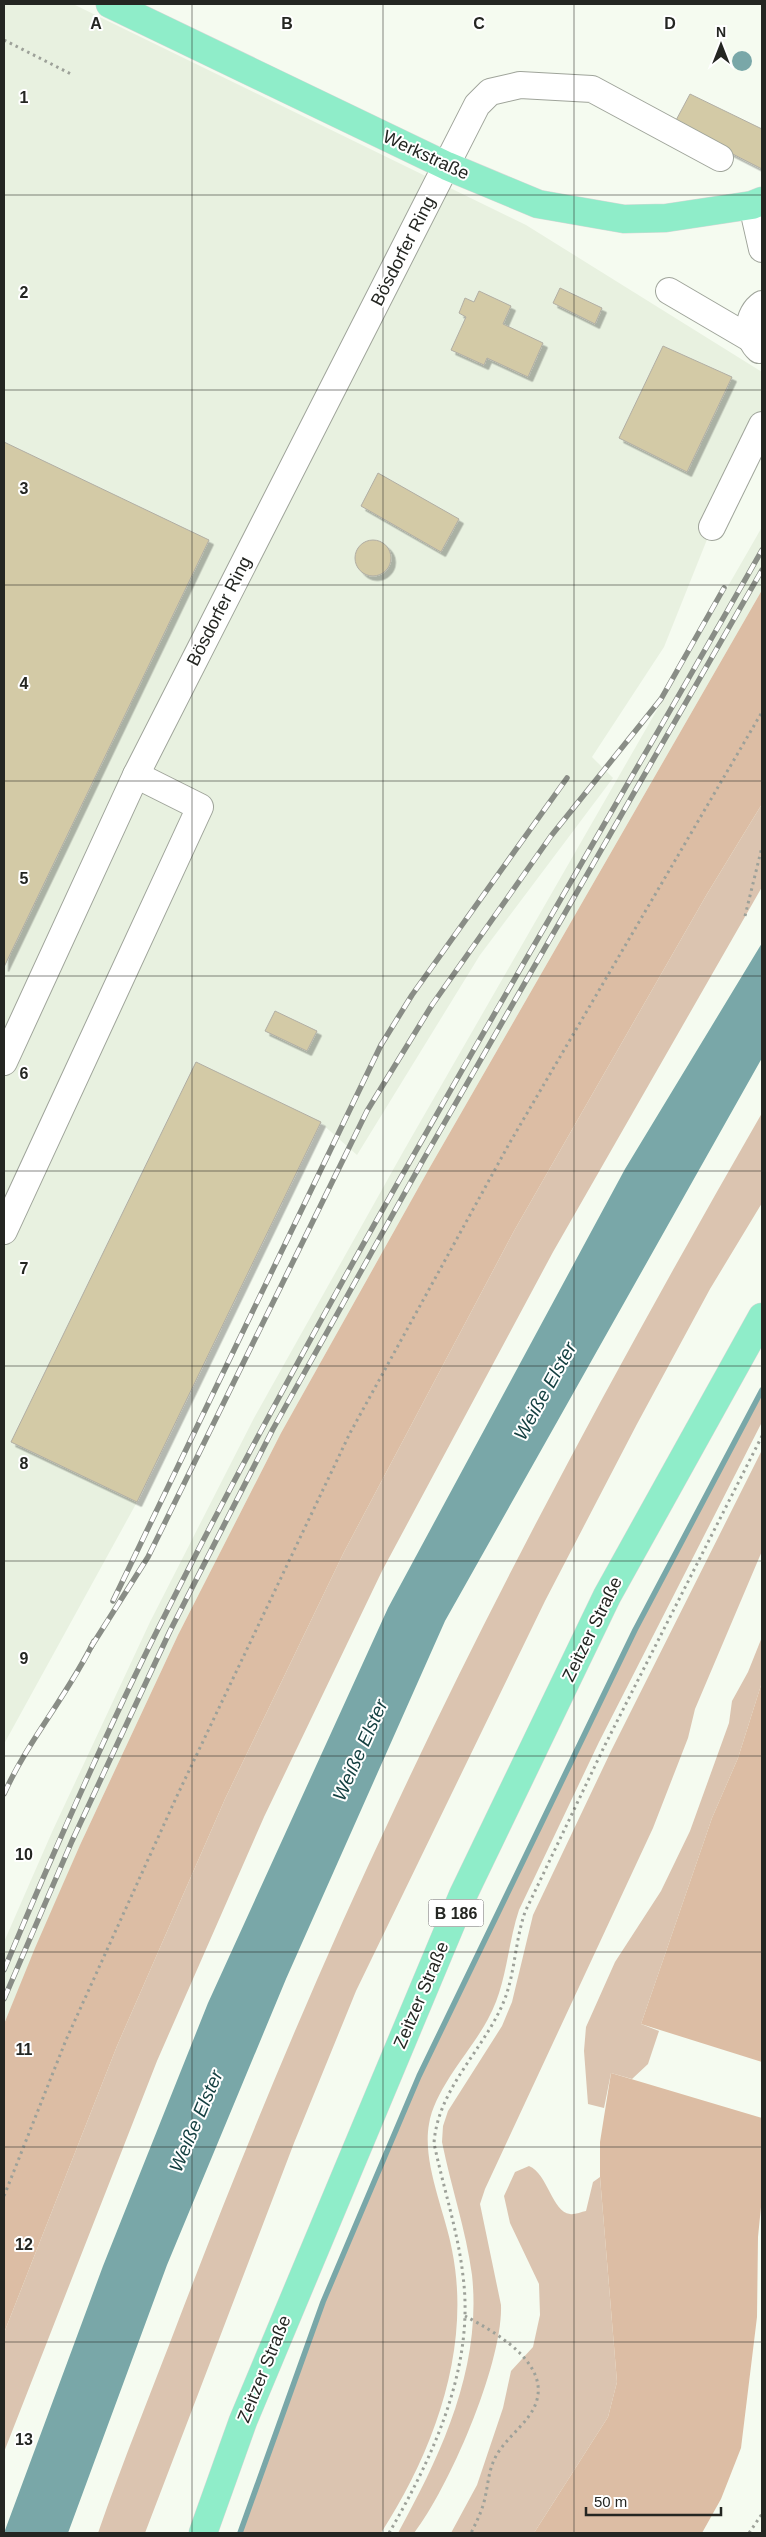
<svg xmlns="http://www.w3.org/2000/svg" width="766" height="2537" font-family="Arial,sans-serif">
	<defs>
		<filter id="shadow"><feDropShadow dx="4.5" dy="4.5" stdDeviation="0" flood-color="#0004"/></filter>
	</defs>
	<rect width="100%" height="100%" fill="#f5fbf0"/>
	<g fill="#e8f1e0">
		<polygon points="4,4 73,4 526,225 762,372 762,425 712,527 664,647 592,757 613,778 480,955 357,1155 321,1123 137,1502 4,1744"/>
		<polygon points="762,527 762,590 430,1167 281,1433 178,1635 80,1845 4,2024 4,1942 52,1832 150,1622 254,1418 403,1152"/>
	</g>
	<g fill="#dbc4b0">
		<polygon points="762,804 762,887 553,1252 382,1571 264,1817 157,2061 4,2452 4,2333 117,2046 225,1799 344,1552 514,1231 707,894"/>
		<path d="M762 1113V1203L710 1289 637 1424 545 1601 356 1991 294 2143 145 2533H98C123 2461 152 2390 179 2319 245 2147 315 1977 394 1810 505 1572 631 1341 762 1113Z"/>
		<path d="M762 1390V1422L599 1742 519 1910C507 1946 507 1985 488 2019 471 2051 435 2088 429 2124 422 2163 445 2212 452 2250 472 2348 434 2451 381 2533H240L323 2302 419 2076 635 1630Z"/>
		<path d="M762 1450V1551L695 1709 688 1738 653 1828 485 2189 480 2204 501 2305C503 2363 449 2488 414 2533H398C441 2455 482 2368 472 2275 466 2230 451 2187 442 2142L443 2126 448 2111 502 2026 512 2002 533 1915 612 1749Z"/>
		<polygon points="762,1637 762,1682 738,1758 712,1818 641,2024 659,2031 648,2064 632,2079 611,2073 604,2108 588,2104 584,2051 586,2027 615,1962 661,1891 690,1831 729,1723 732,1701 748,1672"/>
		<path d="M529 2166C548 2174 552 2212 570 2214 574 2215 581 2212 586 2211L593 2182 600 2177 617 2382 608 2417 534 2533H451L477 2485 503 2408 511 2371 533 2347 540 2315 539 2284 510 2223 504 2196 515 2172Z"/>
	</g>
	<g fill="#dcbda4">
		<polygon points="762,590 762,804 707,894 514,1231 344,1552 225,1799 117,2046 4,2333 4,2024 35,1948 80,1845 178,1635 281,1433 430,1167"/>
		<polygon points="762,1682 762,2062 641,2024 712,1818 738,1758"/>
		<polygon points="611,2073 762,2118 762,2197 758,2237 757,2317 741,2448 721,2499 702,2533 534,2533 608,2417 617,2382 600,2177 600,2142"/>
	</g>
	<g fill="#79a7a8">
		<circle cx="742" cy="61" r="10"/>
		<polygon points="762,943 762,1058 445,1621 286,1979 167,2265 68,2533 4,2533 103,2266 208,2003 388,1608 625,1169"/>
	</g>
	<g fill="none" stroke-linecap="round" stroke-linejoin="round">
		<polyline stroke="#79a7a8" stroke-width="5.5" points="240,2533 323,2302 419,2076 635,1630 762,1390"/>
	</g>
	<g fill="#d3caa6" stroke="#b1aea4" filter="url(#shadow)">
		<polygon points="690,94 762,129 762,169 674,124"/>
		<polygon points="560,288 602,308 595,324 553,303"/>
		<polygon points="479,291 511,306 503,324 543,343 528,377 487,358 484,365 451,350 466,317 459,313 465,298 474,302"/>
		<polygon points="663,346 732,377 687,472 619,438"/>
		<polygon points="4,442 209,540 4,967"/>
		<polygon points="378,473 459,519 441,552 361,506"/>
		<circle cx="373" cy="558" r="18"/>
		<polygon points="275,1011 317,1031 307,1051 265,1031"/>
		<polygon points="196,1062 321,1122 137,1502 11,1442"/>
	</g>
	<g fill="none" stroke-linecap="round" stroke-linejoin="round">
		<g stroke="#9fa49a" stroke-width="28">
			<g id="minor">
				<polyline points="752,205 762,249"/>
				<polyline points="669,291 751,339"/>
				<path d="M759 350C745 338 747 314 762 304"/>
				<polyline points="712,527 762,425"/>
				<polyline points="4,1062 136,775 477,105 490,92 520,85 592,89 720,158"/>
				<polyline points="4,1231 200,807 136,775"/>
			</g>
		</g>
		<g stroke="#d8d8d7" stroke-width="29">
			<g id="major">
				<polyline points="110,4 447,166 538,204 624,219 666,218 752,205 762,201"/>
				<polyline points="203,2533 243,2421 463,1895 607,1596 762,1317"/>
			</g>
		</g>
		<g stroke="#9da199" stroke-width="3" stroke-dasharray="2.5 4" stroke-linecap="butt">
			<polyline points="4,40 71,74"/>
			<polyline points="745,916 762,847"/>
			<polyline points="4,2196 66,2040 176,1798 350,1433 509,1144 762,712"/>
			<path d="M465 2316C499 2334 562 2370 529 2416 519 2430 503 2442 495 2458 488 2472 488 2487 484 2502 481 2513 476 2523 471 2533"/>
			<path d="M389 2533C433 2457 475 2367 463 2276 458 2231 443 2187 434 2143 438 2088 484 2050 504 2001 515 1974 515 1941 525 1912L605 1745 762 1436"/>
			<polyline points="749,2533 762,2514"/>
		</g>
		<use href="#minor" stroke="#fff" stroke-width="26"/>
		<use href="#major" stroke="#8fedc9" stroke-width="28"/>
		<g stroke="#898d86" stroke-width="5.5">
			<g id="rail">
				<polyline points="113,1601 381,1045 412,995 567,778"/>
				<polyline points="91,1647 148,1557 367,1111 432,1005 551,836 661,699 724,588"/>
				<path d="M4 1794C28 1740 68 1695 94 1641"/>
				<path d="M4 1970C53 1853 104 1736 161 1623 345 1257 560 906 762 550"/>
				<polyline points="4,1999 72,1841 170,1631 273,1429 422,1162 762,570"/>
			</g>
		</g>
		<use href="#rail" stroke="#fff" stroke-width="4" stroke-dasharray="11" stroke-linecap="butt"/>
	</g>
	<path fill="none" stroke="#242622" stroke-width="1" stroke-opacity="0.55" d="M192 4V2533M383 4V2533M574 4V2533M4 195H762M4 390H762M4 585H762M4 781H762M4 976H762M4 1171H762M4 1366H762M4 1561H762M4 1756H762M4 1952H762M4 2147H762M4 2342H762"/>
	<g text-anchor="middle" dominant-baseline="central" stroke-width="4" stroke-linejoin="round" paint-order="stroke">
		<rect fill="#fff" stroke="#666764" stroke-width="1" x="428.5" y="1899.5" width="55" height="27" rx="4"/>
		<g font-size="16" font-weight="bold" fill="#242622">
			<text x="456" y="1913">B 186</text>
		</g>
		<g font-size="18" fill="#242622" stroke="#fff">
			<text transform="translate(426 155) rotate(25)">Werkstraße</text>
			<text transform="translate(403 251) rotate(-63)">Bösdorfer Ring</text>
			<text transform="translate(219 611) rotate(-63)">Bösdorfer Ring</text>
			<text transform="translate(592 1629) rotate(-64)">Zeitzer Straße</text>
			<text transform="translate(421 1995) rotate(-67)">Zeitzer Straße</text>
			<text transform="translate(264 2369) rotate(-68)">Zeitzer Straße</text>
		</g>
		<g font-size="19" font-style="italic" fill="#133f40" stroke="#fff">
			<text transform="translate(545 1391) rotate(-61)">Weiße Elster</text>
			<text transform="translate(360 1750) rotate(-66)">Weiße Elster</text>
			<text transform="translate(196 2121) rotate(-67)">Weiße Elster</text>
		</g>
	</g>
	<g font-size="16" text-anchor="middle" font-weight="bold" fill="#242622" stroke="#fff" stroke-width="4" stroke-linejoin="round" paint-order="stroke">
		<text x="96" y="29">A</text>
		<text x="287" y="29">B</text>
		<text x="479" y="29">C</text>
		<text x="670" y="29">D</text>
		<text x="24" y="103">1</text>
		<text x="24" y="298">2</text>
		<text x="24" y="494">3</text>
		<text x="24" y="689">4</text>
		<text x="24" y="884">5</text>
		<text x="24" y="1079">6</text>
		<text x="24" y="1274">7</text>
		<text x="24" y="1469">8</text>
		<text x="24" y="1664">9</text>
		<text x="24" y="1860">10</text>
		<text x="24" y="2055">11</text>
		<text x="24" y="2250">12</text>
		<text x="24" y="2445">13</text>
	</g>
	<rect width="766" height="2537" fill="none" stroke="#242622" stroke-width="10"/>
	<g transform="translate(721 45)" stroke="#ffffff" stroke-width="4" paint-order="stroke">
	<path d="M0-4L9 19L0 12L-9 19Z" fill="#242622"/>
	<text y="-8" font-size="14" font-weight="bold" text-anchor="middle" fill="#242622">N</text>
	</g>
	<path d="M586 2507v8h135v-8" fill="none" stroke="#242622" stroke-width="2.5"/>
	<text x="594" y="2507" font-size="15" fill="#242622" stroke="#ffffff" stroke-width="4" paint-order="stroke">50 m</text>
</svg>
